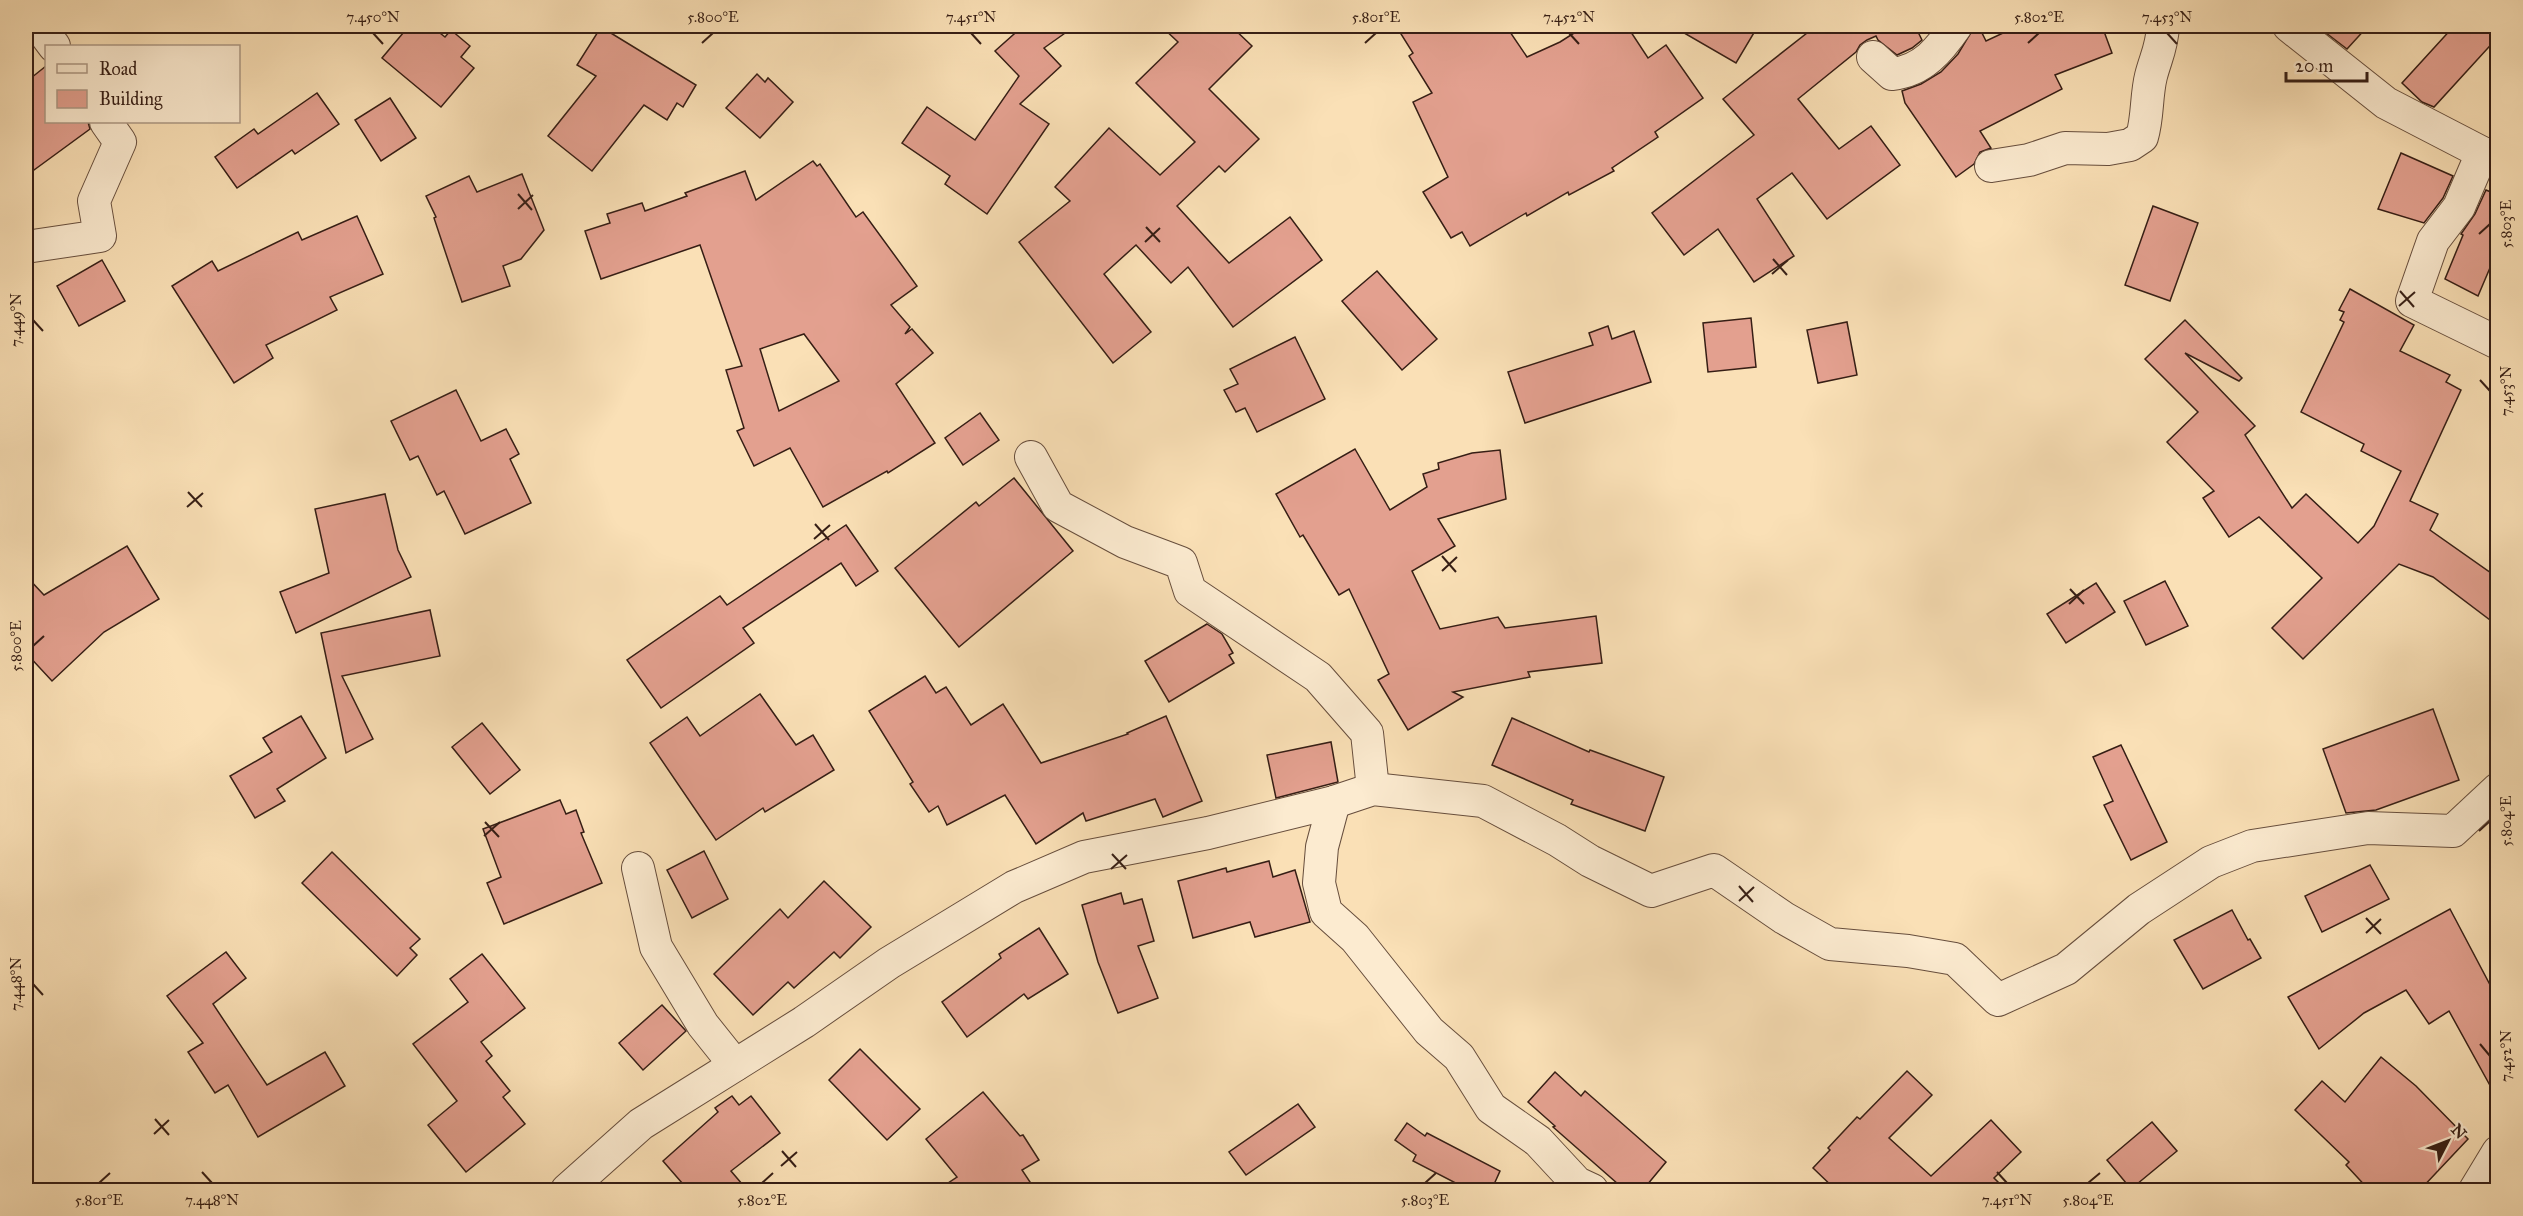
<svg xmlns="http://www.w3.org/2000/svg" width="2523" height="1216" font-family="'IM FELL Great Primer',serif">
	<rect width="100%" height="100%" fill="#fae0b6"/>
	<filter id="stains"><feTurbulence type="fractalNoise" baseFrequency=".00333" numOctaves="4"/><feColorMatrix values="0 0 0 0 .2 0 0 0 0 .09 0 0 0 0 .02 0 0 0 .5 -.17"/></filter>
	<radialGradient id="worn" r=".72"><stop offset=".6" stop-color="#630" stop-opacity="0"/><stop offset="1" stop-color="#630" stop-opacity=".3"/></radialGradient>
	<g fill="#e3a08f" stroke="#361e15" stroke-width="1.5" fill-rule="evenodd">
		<polygon points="409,26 431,26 445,37 451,30 470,46 461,57 474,68 441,107 382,58"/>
		<polygon points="1023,26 1075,26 1044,48 1061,66 1020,104 1049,124 987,214 945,184 950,176 902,143 927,107 975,140 1019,76 995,51"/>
		<polygon points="1161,26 1231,26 1252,46 1209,89 1259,139 1225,172 1219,166 1177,206 1229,263 1290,217 1322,260 1233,327 1188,267 1171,283 1136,245 1104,274 1151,332 1113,363 1019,242 1070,201 1055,187 1109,128 1160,175 1195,142 1136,83 1178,42"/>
		<polygon points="1396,26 1506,26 1527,57 1560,42 1585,26 1627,26 1648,58 1666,45 1703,98 1655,132 1658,137 1612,168 1614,171 1569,195 1568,192 1527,216 1526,213 1470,246 1462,232 1451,238 1423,192 1448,177 1413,102 1432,93 1409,56 1413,53"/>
		<polygon points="1672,26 1758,26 1736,63"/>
		<polygon points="1816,26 1915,26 1922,40 1912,48 1897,55 1878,40 1876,36 1867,40 1860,45 1856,52 1798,99 1839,149 1871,126 1900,165 1827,219 1792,173 1757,199 1794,256 1754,282 1718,229 1684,255 1652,213 1754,135 1723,99"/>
		<polygon points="2018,26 2102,26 2112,53 2055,75 2062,89 1980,131 1991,148 1980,152 1974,164 1956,177 1905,103 1902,91 1921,84 1941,72 1958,54 1973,29 1979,27 1986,41"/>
		<polygon points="2317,26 2368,26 2347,49"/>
		<polygon points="2454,26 2498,26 2498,37 2434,107 2422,102 2402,83"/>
		<polygon points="601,27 696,85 683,107 677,103 667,120 644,105 592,171 548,136 596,76 577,65"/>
		<polygon points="46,66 46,122 88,122 90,129 34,170 26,158 26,82"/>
		<polygon points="757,74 765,82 768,78 793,102 760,138 726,108"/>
		<polygon points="317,93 339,124 295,154 292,150 237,188 215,157 254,129 258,134"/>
		<polygon points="390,98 416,138 381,161 355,120"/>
		<polygon points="2401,153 2453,176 2443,198 2424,223 2378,209"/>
		<path d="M813 161 817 166 820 164 856 217 863 212 917 286 891 305 910 327 905 334 912 329 933 353 896 384 935 443 888 473 887 471 823 507 790 448 754 466 737 431 744 428 726 370 742 366 700 245 601 279 585 231 610 223 607 214 642 203 645 211 687 196 685 193 745 171 756 200ZM804 334 839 381 779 411 760 349Z"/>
		<polygon points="522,174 544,230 521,259 503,266 510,286 462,302 434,218 436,217 426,196 469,176 477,192"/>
		<polygon points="2486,190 2498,195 2498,249 2478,296 2445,279 2463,235 2461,234 2475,214"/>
		<polygon points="2153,206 2198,223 2170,301 2125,285"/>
		<polygon points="357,216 383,274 330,297 337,310 266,345 273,358 234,383 172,286 212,261 218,271 298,232 302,240"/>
		<polygon points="102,260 125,301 79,326 57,286"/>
		<polygon points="1377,271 1437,339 1402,370 1342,301"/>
		<polygon points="2350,289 2414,325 2400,351 2450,375 2446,382 2461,390 2410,501 2438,514 2430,530 2498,578 2498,626 2433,577 2399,564 2303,659 2272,628 2322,578 2259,517 2229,537 2203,498 2214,491 2167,442 2198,412 2145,359 2185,320 2242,378 2239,381 2185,353 2255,426 2245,435 2292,508 2306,494 2358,543 2374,526 2401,471 2361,451 2364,444 2301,412 2344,322 2340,320 2344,312 2339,310"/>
		<polygon points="1751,318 1756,367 1708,372 1703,323"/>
		<polygon points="1847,322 1857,375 1818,383 1807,330"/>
		<polygon points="1608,326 1612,339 1634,331 1651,382 1525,423 1508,372 1593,345 1589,333"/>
		<polygon points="1295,337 1325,399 1257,432 1245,408 1236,412 1224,390 1238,384 1230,369"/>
		<polygon points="456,390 481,441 506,429 519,454 510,459 531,503 465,534 444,491 437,495 418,456 410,460 391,421"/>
		<polygon points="980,413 999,440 963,465 945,438"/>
		<polygon points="1355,449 1390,510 1427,487 1423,474 1439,469 1438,463 1472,453 1500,450 1506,499 1438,519 1455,546 1412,571 1440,629 1498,617 1505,628 1596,616 1602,663 1528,672 1530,677 1453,692 1463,697 1408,730 1378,680 1389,674 1349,589 1339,595 1303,535 1300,537 1276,494"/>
		<polygon points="1014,478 1073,551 959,647 895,568 976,502 979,506"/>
		<polygon points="385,494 398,550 411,577 296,633 280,592 329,573 315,509"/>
		<polygon points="846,525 878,571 856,586 841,563 743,628 754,643 661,708 627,660 720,596 727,605"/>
		<polygon points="127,546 159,599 104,632 52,681 26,653 26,576 44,595"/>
		<polygon points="2165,581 2188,626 2146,645 2124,601"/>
		<polygon points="2096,583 2115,612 2066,643 2047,614"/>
		<polygon points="430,610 440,656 342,676 373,739 346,753 321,633"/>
		<polygon points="1207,624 1222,634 1233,653 1229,655 1234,663 1169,702 1145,661"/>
		<polygon points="925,676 936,693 946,687 971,725 1003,704 1041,763 1128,734 1127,733 1166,716 1202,801 1163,817 1155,799 1086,821 1083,813 1036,844 1005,795 947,825 938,806 929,812 910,784 913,782 869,711"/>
		<polygon points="760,694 796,745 813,735 834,770 765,812 763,808 716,840 650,743 687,717 700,736"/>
		<polygon points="2433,709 2459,780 2376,810 2346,813 2323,749"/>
		<polygon points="301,716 326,758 277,789 285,801 255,818 230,776 272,752 263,738"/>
		<polygon points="1512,718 1589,752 1590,750 1664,777 1645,831 1571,804 1573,800 1492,765"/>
		<polygon points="482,723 520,770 490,794 452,747"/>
		<polygon points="1331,742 1338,782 1276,798 1267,755"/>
		<polygon points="2121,745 2167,842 2131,860 2104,805 2113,801 2093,757"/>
		<polygon points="560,800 566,814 576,810 584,832 581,833 602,883 504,924 487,883 501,877 483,829"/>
		<polygon points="704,851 728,899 692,918 667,870"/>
		<polygon points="332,852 420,939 410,948 417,955 397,976 302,883"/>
		<polygon points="1269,861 1273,877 1295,870 1310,922 1255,937 1250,922 1193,938 1178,881 1226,868 1227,872"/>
		<polygon points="2370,865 2389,899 2322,932 2305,896"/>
		<polygon points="824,881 871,927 840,958 834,952 794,988 788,982 753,1015 714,974 780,909 788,918"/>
		<polygon points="1121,893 1124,904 1142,899 1154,941 1138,946 1158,998 1118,1013 1098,962 1082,905"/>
		<polygon points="2450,909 2498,1000 2498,1100 2449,1011 2429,1024 2406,990 2364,1013 2319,1049 2288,997"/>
		<polygon points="2232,910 2248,940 2250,939 2261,958 2203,989 2174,940"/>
		<polygon points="1039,928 1068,974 1028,999 1024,994 967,1037 942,1002 1001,958 999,954"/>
		<polygon points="226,952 246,978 213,1004 267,1085 325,1052 345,1086 258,1137 228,1085 215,1093 188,1052 203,1043 167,996"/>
		<polygon points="482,954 525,1008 481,1042 492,1056 486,1061 510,1091 503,1097 525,1124 466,1172 428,1125 457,1101 413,1044 468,1002 450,979"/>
		<polygon points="662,1005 686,1031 643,1070 619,1043"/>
		<polygon points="860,1049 920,1109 887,1140 829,1080"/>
		<polygon points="2381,1057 2416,1086 2468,1139 2419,1191 2370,1191 2346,1165 2349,1162 2295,1110 2322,1081 2345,1102"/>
		<polygon points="1907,1071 1932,1095 1889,1138 1931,1176 1991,1120 2021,1152 1994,1178 2007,1191 1837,1191 1813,1168 1830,1150 1828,1148 1857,1117 1860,1119"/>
		<polygon points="1555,1072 1581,1096 1585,1091 1666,1162 1642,1191 1626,1191 1553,1127 1555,1126 1528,1102"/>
		<polygon points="983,1092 1020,1136 1023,1135 1039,1160 1022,1170 1036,1191 936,1191 957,1177 926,1139"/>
		<polygon points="732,1096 739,1105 751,1096 780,1133 731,1171 748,1191 689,1191 663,1161 718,1112 715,1108"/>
		<polygon points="1298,1104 1315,1127 1246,1175 1229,1152"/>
		<polygon points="2152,1122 2177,1151 2131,1189 2107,1160"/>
		<polygon points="1407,1123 1425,1136 1427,1133 1500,1171 1491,1191 1471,1191 1413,1161 1416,1155 1395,1140"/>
	</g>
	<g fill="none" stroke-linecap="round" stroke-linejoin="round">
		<g stroke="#674e3d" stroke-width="34">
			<g id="minor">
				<polyline points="39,26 54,46"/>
				<polyline points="2289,26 2386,103 2498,161"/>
				<path d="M1873 57 1892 74C1923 71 1940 49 1956 26"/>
				<polyline points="2482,153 2459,207 2433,241 2412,301 2498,343"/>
				<path d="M1991 166 2029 160 2065 148 2108 149 2130 145 2142 137C2148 117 2146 96 2151 76 2156 57 2162 47 2163 26"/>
				<polyline points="26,247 100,236 94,201 120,142 106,122"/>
				<polyline points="1031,457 1058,506 1125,542 1181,563 1190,591 1318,677 1367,733 1373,789"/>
				<polyline points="1334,802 1322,847 1319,883 1326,912 1355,938 1429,1031 1459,1057 1491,1108 1538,1141 1577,1183 1592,1190"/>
				<polyline points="638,868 656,947 703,1025 735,1065"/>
				<polyline points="567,1190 641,1124 804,1022 889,963 1014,887 1084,857 1208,833 1334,802 1373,789 1483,801 1557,840 1590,861 1651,891 1714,870 1784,918 1830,944 1908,951 1955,959 1998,1000 2066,969 2139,909 2211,862 2252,846 2368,828 2453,831 2498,789"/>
				<polyline points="2475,1190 2498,1152"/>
			</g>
		</g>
		<use href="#minor" stroke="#fcebd0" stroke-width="32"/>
	</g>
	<path fill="none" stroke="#361e15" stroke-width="2" d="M373 33 383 44M971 33 981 44M1569 33 1579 44M2167 33 2177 44M702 43 713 33M1365 43 1376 33M2028 43 2039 33M518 194 532 210M518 209 533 195M1146 227 1160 242M2479 234 2490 224M1145 242 1160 228M1773 259 1787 275M1772 274 1788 260M2400 291 2414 307M2399 306 2415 292M33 320 43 331M2480 380 2490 391M188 492 202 507M187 507 203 493M815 524 829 540M814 539 830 525M1442 556 1456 572M1442 571 1457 557M2070 589 2084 604M2069 604 2084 590M33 646 44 636M485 822 499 837M2479 831 2490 821M484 836 500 822M1112 854 1126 869M1111 869 1127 855M1739 886 1753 902M1739 901 1754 887M2366 918 2381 934M2366 933 2381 919M33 984 43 995M2480 1044 2490 1056M155 1119 169 1135M154 1134 169 1120M782 1151 796 1167M781 1166 797 1152M202 1172 212 1183M1997 1172 2007 1183M99 1183 110 1173M762 1183 773 1173M1425 1183 1436 1173M2088 1183 2100 1173"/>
	<rect width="2523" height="1216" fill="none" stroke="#fae0b6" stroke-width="66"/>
	<rect x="45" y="45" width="195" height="78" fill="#fcebd0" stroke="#ad9985" stroke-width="1.5"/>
	<rect x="57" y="64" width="30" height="9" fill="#fcebd0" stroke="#ad9985" stroke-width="1.5"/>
	<text x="99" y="75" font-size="18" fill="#361e15">Road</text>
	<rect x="57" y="90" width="30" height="18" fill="#e3a08f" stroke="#ad9985" stroke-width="1.5"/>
	<text x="99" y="105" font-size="18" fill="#361e15">Building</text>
	<g transform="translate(2448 1141) rotate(48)" stroke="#fcebd0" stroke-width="4.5" paint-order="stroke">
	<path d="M0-4.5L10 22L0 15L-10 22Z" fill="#361e15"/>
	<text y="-9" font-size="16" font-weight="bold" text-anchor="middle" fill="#361e15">N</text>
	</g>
	<path d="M2286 72v9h81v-9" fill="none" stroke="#361e15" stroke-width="3"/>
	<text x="2295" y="72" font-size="18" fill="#361e15" stroke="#fcebd0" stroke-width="4.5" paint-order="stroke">20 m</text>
	<rect x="33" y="33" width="2457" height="1150" fill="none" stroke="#361e15" stroke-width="2"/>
	<g font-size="15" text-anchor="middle" fill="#361e15">
		<text x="373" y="22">7.450°N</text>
		<text x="713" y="22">5.800°E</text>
		<text x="971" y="22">7.451°N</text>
		<text x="1376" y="22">5.801°E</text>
		<text x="1569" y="22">7.452°N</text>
		<text x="2039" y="22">5.802°E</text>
		<text x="2167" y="22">7.453°N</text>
		<text transform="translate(2506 224) rotate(-90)" y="5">5.803°E</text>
		<text transform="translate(16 320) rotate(-90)" y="5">7.449°N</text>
		<text transform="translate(2506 391) rotate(-90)" y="5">7.453°N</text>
		<text transform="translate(16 646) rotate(-90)" y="5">5.800°E</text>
		<text transform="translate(2506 821) rotate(-90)" y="5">5.804°E</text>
		<text transform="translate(16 984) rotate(-90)" y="5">7.448°N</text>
		<text transform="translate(2506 1056) rotate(-90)" y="5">7.452°N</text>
		<text x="99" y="1205">5.801°E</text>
		<text x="212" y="1205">7.448°N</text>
		<text x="762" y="1205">5.802°E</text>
		<text x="1425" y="1205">5.803°E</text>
		<text x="2007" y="1205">7.451°N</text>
		<text x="2088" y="1205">5.804°E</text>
	</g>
	<rect width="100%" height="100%" filter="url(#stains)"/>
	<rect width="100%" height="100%" fill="url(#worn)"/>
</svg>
